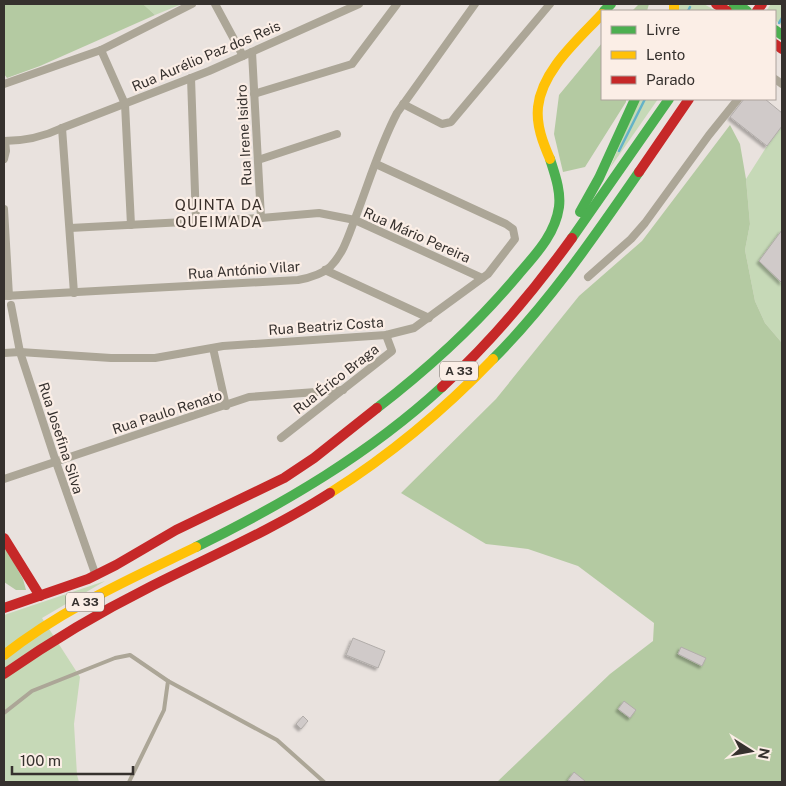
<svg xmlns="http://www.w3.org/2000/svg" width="786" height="786" font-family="'Public Sans',sans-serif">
	<defs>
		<filter id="shadow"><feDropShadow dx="-2.5" dy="2.5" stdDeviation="1" flood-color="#0004"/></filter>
	</defs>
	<rect width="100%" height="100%" fill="#e9e2de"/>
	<g fill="#c6d9b7">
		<polygon points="143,4 182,4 155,15"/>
		<polygon points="679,4 704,4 716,11 679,11"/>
		<polygon points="771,4 782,4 782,26 775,20 775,11 766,11"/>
		<polygon points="639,99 658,99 610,168"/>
		<polygon points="782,126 782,230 760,261 782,283 782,343 765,323 755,301 745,250 750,224 746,179 767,146"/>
		<polygon points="105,581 42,618 80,677 74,724 77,775 79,782 4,782 4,615"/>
	</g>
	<g fill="#b4caa2">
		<polygon points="4,4 143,4 155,15 40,66 7,78 4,74"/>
		<polygon points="639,4 649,4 647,11 632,11"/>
		<polygon points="602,43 602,99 626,99 626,102 585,167 563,172 554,134 559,95"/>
		<polygon points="730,125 740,144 746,179 750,224 745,250 755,301 765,323 782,343 782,782 497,782 610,674 653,641 654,623 578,566 528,549 486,544 401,493 496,399 579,296 642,241"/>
		<polygon points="4,545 23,579 26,590 16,590 4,582"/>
	</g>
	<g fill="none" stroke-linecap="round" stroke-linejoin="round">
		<g stroke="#64b2c8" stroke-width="2.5">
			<polyline points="688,11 690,7"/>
			<polyline points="779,23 782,18"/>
			<polyline points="619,151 645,99"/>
		</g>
	</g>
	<g fill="#d0cac9" stroke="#b1aca9" filter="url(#shadow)">
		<polygon points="744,99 765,99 782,113 782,126 767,146 730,117"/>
		<polygon points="782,230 782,283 759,261"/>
		<polygon points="353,638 385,651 378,668 346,655"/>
		<polygon points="681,647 706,658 702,666 678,654"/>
		<polygon points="624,701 636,710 630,718 618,709"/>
		<polygon points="303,716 308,721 301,729 296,724"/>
		<polygon points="574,772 585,781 584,782 572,782 568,780"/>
	</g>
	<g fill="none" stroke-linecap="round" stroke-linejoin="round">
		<g stroke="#aca697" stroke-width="4">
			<polyline points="168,681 277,740 324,782"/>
			<polyline points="4,713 32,691 115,658 130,655 168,681 164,710 129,782"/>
		</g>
		<g stroke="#aca697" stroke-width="8">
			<polyline points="215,4 243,56"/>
			<polyline points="101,50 125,104 131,225"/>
			<polyline points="252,52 261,218"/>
			<polyline points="191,78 196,221"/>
			<polyline points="775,79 782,84"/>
			<polyline points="4,84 101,50 192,4"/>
			<polyline points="254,94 352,64 397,4"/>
			<polyline points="403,104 442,124 451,122 550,4"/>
			<polyline points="62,128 74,293"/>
			<path d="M4 141C26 141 43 137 62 128L209 71 359 4"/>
			<polyline points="4,159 6,151 5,141"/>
			<polyline points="258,160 337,134"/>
			<polyline points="4,209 9,296"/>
			<polyline points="70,228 261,218 319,213 355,220 482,278"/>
			<polyline points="325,270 429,318"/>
			<polyline points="588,277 631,239 645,223 709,135 738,99"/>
			<path d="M4 296 298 280C309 278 322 274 330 267 344 253 349 234 356 216 369 182 380 145 397 113L475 4"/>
			<polyline points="11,305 20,352 56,462 96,576"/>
			<polyline points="213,348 226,406"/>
			<polyline points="4,353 20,352 111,358 155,358 223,346 386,335 414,328 488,274 515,239 513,229 506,224 376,164"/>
			<polyline points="281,438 392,351 386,335"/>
			<polyline points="4,479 249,397 343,390"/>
		</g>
		<g stroke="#4caf50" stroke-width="10">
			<polyline points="737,4 747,11"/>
			<polyline points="604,11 611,4"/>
			<polyline points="731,11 736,4"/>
			<polyline points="775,30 782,35"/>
			<polyline points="580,212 599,178 635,99"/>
			<polyline points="572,238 669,99"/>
			<path d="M493 359C549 303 594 237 639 172"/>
			<path d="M377 408C429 368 476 325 518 275 535 255 555 235 559 207 561 191 555 175 550 159"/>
			<path d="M196 547C285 503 369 454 442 387"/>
		</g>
		<g stroke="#ffc107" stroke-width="10">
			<polyline points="674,4 674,11"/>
			<path d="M550 159C543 143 536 125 538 107 542 70 578 40 602 14"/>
			<path d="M330 493C390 455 444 410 493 359"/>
			<path d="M4 655C62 609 130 579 196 547"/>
		</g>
		<g stroke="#c62828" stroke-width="10">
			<polyline points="716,4 727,11"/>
			<polyline points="757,11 762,4"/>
			<polyline points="775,44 782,49"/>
			<polyline points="639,172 689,99"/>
			<path d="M442 387C491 342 533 292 572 238"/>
			<polyline points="4,538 40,596"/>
			<polyline points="4,608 88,579 116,565 176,530 284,478 314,458 377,408"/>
			<path d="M4 674C50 642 98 613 148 588 209 557 272 530 330 493"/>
		</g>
	</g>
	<g text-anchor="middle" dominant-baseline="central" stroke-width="4.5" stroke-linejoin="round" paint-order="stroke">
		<g fill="#fbeee6" stroke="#716a65" stroke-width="1">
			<rect x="440" y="361.5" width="38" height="19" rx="4"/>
			<rect x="66" y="592.5" width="38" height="19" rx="4"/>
		</g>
		<g font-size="12" font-weight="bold" fill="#36312e">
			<text x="459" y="371">A 33</text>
			<text x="85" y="602">A 33</text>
		</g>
		<g font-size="14" fill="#36312e" stroke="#fbeee6">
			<text transform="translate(206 56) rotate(-23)">Rua Aurélio Paz dos Reis</text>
			<text transform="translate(244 135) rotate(-93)">Rua Irene Isidro</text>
			<text transform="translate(417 235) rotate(24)">Rua Mário Pereira</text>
			<text transform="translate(244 270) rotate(-4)">Rua António Vilar</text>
			<text transform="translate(326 326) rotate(-4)">Rua Beatriz Costa</text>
			<text transform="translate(336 379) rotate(-38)">Rua Érico Braga</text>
			<text transform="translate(167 412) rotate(-18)">Rua Paulo Renato</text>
			<text transform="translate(61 438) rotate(72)">Rua Josefina Silva</text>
		</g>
		<g font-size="15" letter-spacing="1" fill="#3a302a" stroke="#fbeee6">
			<text x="219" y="204">QUINTA DA<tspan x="219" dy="17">QUEIMADA</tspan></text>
		</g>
	</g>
	<rect width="786" height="786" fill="none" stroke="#36312e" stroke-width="10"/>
	<rect x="601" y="10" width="175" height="90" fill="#fbeee6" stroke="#aca29c"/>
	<rect x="611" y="26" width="25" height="8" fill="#4caf50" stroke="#aca29c"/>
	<text x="646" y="35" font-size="15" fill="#36312e">Livre</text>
	<rect x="611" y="51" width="25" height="8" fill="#ffc107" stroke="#aca29c"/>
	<text x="646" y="60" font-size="15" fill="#36312e">Lento</text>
	<rect x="611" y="76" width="25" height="8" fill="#c62828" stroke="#aca29c"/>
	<text x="646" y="85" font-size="15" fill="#36312e">Parado</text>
	<g transform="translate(751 751) rotate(101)" stroke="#fbeee6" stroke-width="4" paint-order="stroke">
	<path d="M0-4L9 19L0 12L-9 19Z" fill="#36312e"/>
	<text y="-8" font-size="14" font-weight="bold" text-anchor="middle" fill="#36312e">N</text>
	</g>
	<path d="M12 766v8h121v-8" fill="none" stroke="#36312e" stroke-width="2.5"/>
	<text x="20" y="766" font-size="15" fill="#36312e" stroke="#fbeee6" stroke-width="4" paint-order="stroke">100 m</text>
</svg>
